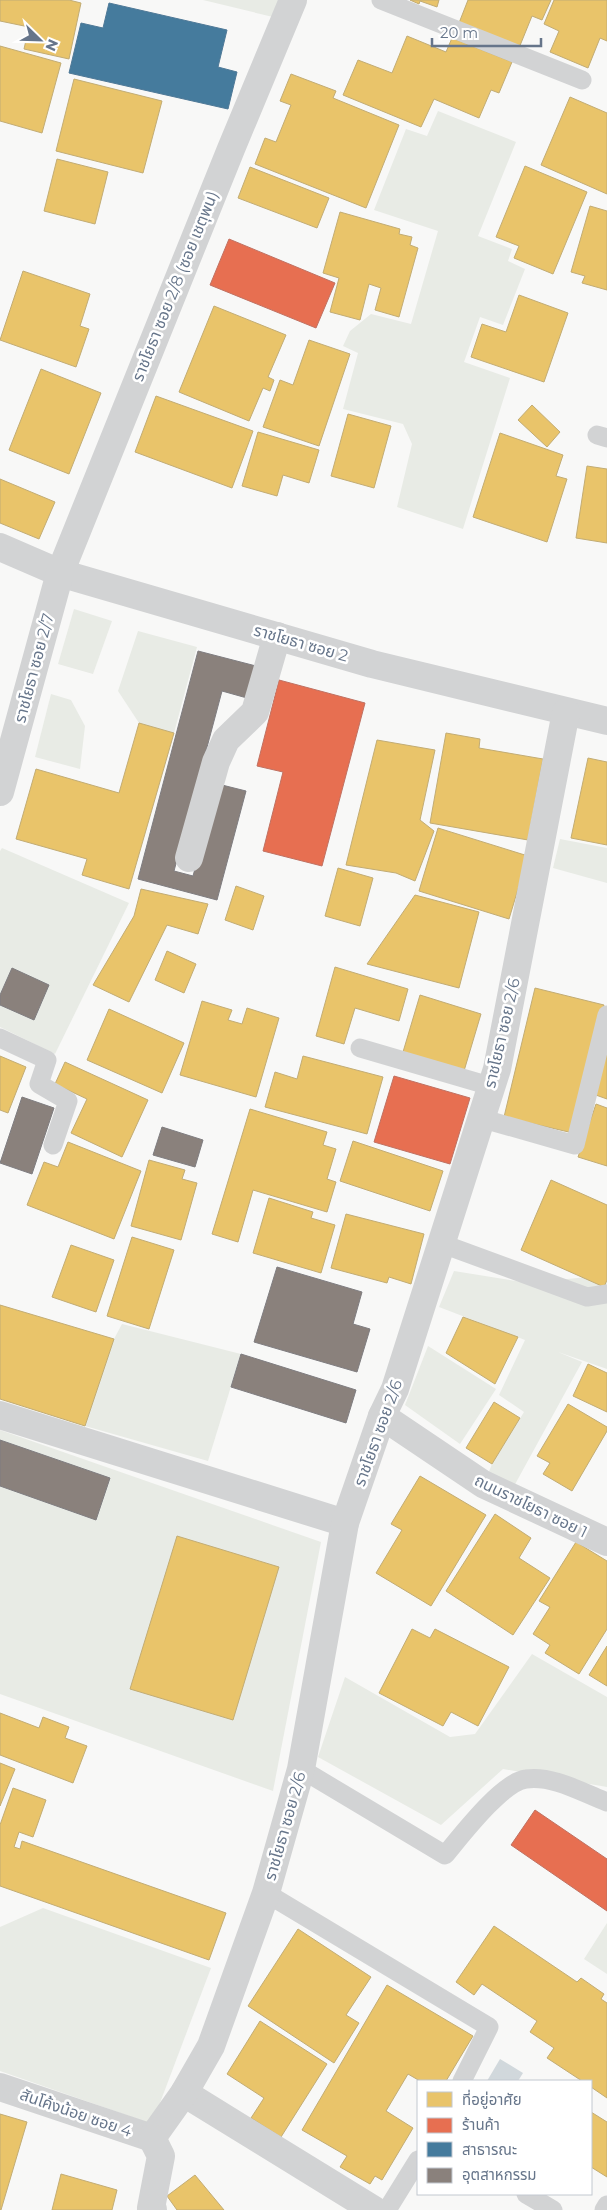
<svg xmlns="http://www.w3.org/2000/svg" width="607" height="2210" font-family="Montserrat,'Noto Sans Thai',sans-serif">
	<rect width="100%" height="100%" fill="#f8f8f7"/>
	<g fill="#e8ebe5">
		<polygon points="203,0 281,0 273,17"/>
		<polygon points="438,111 516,142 478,236 512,249 508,261 525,269 503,325 480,317 464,362 510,378 463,529 397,507 412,444 403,424 343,409 358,353 343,346 350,331 371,314 411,324 438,231 374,210 406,129 427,136"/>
		<polygon points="74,609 112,621 93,674 58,664"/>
		<polygon points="138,631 197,647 174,733 139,723 118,691"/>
		<polygon points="51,694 71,700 85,726 80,769 35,757"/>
		<polygon points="560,839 607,848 607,883 553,868"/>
		<polygon points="2,848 129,903 55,1054 0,1027 0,851"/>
		<polygon points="454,1271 528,1283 607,1275 607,1369 558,1352 582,1362 513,1488 488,1474 492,1464 524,1412 499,1395 525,1340 439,1307"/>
		<polygon points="122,1324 241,1354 208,1461 85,1426 114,1339"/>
		<polygon points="428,1346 496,1389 460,1444 405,1405"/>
		<polygon points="0,1430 321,1542 273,1791 0,1694"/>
		<polygon points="532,1654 607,1697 607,1787 503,1769 441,1825 318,1757 345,1677 450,1737 475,1734"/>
		<polygon points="43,1908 211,1968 152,2124 0,2071 0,1927"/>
		<polygon points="607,1923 607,1974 584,1959"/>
	</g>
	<polygon fill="#d1d8dc" points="500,2059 523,2073 518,2081 487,2081"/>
	<g fill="#e9c46a" stroke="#c2ac74">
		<polygon points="0,0 69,0 81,3 69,59 24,49 29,27 0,21"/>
		<polygon points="410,0 439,0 437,7 420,1 419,4"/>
		<polygon points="468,0 551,0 542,20 532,16 519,48 459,23"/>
		<polygon points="554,0 607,0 607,41 600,38 588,68 550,52 559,31 544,24"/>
		<polygon points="407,36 446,52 452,38 512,62 499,93 491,90 479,118 434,99 421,127 343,95 358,60 392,73"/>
		<polygon points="0,46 61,63 42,133 0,121"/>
		<polygon points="291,74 336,91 333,98 399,125 366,208 255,164 265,138 276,142 291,105 280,101"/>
		<polygon points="74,79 162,101 143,173 56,151"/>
		<polygon points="570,97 607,113 607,194 541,165"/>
		<polygon points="57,159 108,172 95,224 44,211"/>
		<polygon points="525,166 587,192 553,274 514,258 519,246 496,237"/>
		<polygon points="250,167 329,198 317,228 238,198"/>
		<polygon points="590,206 607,211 607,290 582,283 585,276 571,272"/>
		<polygon points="340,212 400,229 399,234 412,237 410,245 418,248 399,317 375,310 381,288 369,284 360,320 330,312 339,278 323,273"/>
		<polygon points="23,271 90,294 80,326 89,329 76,367 0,340"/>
		<polygon points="519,295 568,313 544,382 471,357 482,324 506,332"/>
		<polygon points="214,306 286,335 268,377 274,380 270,391 263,388 249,421 179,392"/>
		<polygon points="309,340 350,354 319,446 263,427 280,380 293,385"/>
		<polygon points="41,369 101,393 69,474 9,450"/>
		<polygon points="156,396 253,431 232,488 135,452"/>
		<polygon points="532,405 560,432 547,447 518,420"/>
		<polygon points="348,414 391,426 374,488 331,476"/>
		<polygon points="258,432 319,450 309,483 283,475 277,496 242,486"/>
		<polygon points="500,433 563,455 556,476 567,479 547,542 473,517"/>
		<polygon points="587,466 607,469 607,543 576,538"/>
		<polygon points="0,479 55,502 39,539 0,523"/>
		<polygon points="139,723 174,733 129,889 82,875 87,859 16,839 36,769 119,793"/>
		<polygon points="446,733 480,739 479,748 543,759 528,840 430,823"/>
		<polygon points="377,740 435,750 420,820 434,831 415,881 396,873 346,865"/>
		<polygon points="588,758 607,762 607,845 571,838"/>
		<polygon points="438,828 528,856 509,919 419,891"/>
		<polygon points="338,868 373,878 360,926 325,916"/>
		<polygon points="236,886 264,896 253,930 225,920"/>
		<polygon points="141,889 208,904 198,934 167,925 129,1002 93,985 134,916"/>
		<polygon points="415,895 479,912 459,988 367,964"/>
		<polygon points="167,951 196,964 184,993 155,980"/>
		<polygon points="335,967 408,989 399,1021 355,1008 344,1044 316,1036"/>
		<polygon points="535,988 604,1005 573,1133 504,1117"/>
		<polygon points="420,995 481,1014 464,1071 403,1052"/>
		<polygon points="202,1001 232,1010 228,1020 242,1024 247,1008 279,1018 256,1097 180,1075"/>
		<polygon points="109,1009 184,1043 162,1093 87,1060"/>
		<polygon points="607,1051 607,1099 593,1094"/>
		<polygon points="0,1056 26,1067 8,1113 0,1110"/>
		<polygon points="303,1056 383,1077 367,1134 265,1107 275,1072 297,1079"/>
		<polygon points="65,1062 148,1100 122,1157 71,1133 87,1099 55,1084"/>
		<polygon points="596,1104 607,1108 607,1166 578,1157"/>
		<polygon points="250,1109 327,1132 323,1145 336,1149 327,1179 336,1182 327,1212 253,1190 238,1242 212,1234"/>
		<polygon points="353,1141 443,1171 430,1211 340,1181"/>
		<polygon points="68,1142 141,1171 114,1239 27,1205 44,1162 58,1167"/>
		<polygon points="149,1160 185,1170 182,1179 197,1183 181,1240 131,1226"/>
		<polygon points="551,1180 607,1205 607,1280 604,1287 521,1250"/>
		<polygon points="269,1198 313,1212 311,1218 335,1225 321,1273 253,1253"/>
		<polygon points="346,1214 424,1234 411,1284 389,1277 387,1283 331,1268"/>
		<polygon points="132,1237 174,1250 149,1329 107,1316"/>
		<polygon points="71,1245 114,1260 96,1312 52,1297"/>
		<polygon points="0,1305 114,1339 85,1426 0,1399"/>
		<polygon points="463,1317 518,1337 495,1384 446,1353"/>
		<polygon points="588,1364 607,1373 607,1412 573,1396"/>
		<polygon points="494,1402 520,1418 492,1464 466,1448"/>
		<polygon points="568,1404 607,1427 607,1431 572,1491 543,1474 550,1463 537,1456"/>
		<polygon points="420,1476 486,1515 431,1606 376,1573 402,1530 391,1524"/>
		<polygon points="495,1514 531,1538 519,1558 550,1578 513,1635 446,1591"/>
		<polygon points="177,1536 279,1567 233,1720 130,1689"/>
		<polygon points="576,1542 607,1561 607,1629 579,1674 545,1653 550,1645 533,1634 550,1607 539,1601"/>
		<polygon points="412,1629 430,1638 435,1629 509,1667 478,1726 451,1712 443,1726 379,1693"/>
		<polygon points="607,1646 607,1686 589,1675"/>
		<polygon points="0,1713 39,1728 43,1717 69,1727 65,1738 87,1746 73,1783 0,1755"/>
		<polygon points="0,1763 15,1769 0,1806"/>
		<polygon points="13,1788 46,1800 33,1837 19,1832 14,1847 20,1849 22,1841 226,1913 209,1960 0,1886 0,1825"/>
		<polygon points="494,1926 577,1982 581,1978 604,1994 601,1999 607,2003 607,2098 591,2087 591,2081 582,2081 547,2058 554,2048 530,2032 537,2021 482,1984 474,1995 456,1982"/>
		<polygon points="298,1929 371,1977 346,2015 359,2023 334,2063 248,2006"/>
		<polygon points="387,1985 473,2036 446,2081 420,2081 408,2074 386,2111 413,2128 382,2180 375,2176 370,2184 340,2167 347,2156 302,2130"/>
		<polygon points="260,2021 327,2064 281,2137 251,2118 264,2098 227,2074"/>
		<polygon points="591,2112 607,2122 607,2177 591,2167"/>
		<polygon points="0,2114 27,2122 1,2210 0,2210"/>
		<polygon points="61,2174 117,2190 112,2210 52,2210"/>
		<polygon points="195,2175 224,2210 177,2210 167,2196"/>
	</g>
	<g fill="#e76f51" stroke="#c07162">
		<polygon points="229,239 335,283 316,328 210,285"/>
		<polygon points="279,680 365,703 322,866 263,851 283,772 257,766"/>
		<polygon points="394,1076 470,1098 450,1164 374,1142"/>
		<polygon points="535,1810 607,1859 607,1911 511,1845"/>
	</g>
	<polygon fill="#457b9d" stroke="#4f7997" points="109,3 227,30 218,67 237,72 228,109 69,73 81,23 103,28"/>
	<g fill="#8a817c" stroke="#7f7d80">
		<polygon points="198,651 256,666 247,698 222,691 174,871 193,876 218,784 246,791 217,900 138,879"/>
		<polygon points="12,968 49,985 34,1020 0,1005 0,995"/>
		<polygon points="22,1097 54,1108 32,1174 0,1163"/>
		<polygon points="162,1127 203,1140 195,1167 153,1155"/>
		<polygon points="277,1267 362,1292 353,1324 370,1329 357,1372 254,1342"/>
		<polygon points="241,1354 356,1390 346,1423 231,1387"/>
		<polygon points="0,1440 110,1478 96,1520 0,1486"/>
	</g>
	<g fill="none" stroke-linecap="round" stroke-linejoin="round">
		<g stroke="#d2d3d4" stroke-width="19">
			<polyline points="381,0 582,80"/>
			<polyline points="597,435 607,438"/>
			<polyline points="0,1038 47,1060 39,1084 68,1101 53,1145"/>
			<polyline points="360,1048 490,1086"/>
			<polyline points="480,1118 575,1145 607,1015"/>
			<polyline points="440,1243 587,1297 607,1294"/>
			<path d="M301 1769 445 1855C461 1836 502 1782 526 1779 553 1775 583 1793 607 1802"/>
			<polyline points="266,1893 489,2027 462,2081"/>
			<polyline points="526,2194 553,2210"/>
			<polyline points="387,2210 418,2160"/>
			<polyline points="604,2210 607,2205"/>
		</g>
		<g stroke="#d2d3d4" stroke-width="28">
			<polyline points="0,547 60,573 372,664 607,721"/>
			<polyline points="0,792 60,573 231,149 293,0"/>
			<polyline points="189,858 216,762 226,740 255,712 277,636"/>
			<polyline points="0,1415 345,1523"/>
			<polyline points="382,1416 483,1484 607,1542"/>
			<polyline points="0,2087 152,2138"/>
			<polyline points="184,2093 374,2210"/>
			<polyline points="152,2138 184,2093 211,2046 266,1893 301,1769 345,1523 382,1416 395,1389 497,1069 566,712"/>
			<polyline points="152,2138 161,2156 151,2208 153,2210"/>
		</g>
	</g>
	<g text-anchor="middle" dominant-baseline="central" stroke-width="5" stroke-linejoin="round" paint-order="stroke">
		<g font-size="16" fill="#66758a" stroke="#fff">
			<text transform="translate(175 286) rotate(-68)">ราชโยธา ซอย 2/8 (ซอย เชตุพน)</text>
			<text transform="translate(301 643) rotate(16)">ราชโยธา ซอย 2</text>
			<text transform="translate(34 668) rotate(-75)">ราชโยธา ซอย 2/7</text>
			<text transform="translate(502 1033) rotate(-77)">ราชโยธา ซอย 2/6</text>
			<text transform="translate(378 1433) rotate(-70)">ราชโยธา ซอย 2/6</text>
			<text transform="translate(531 1506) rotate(26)">ถนนราชโยธา ซอย 1</text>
			<text transform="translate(285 1826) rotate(-74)">ราชโยธา ซอย 2/6</text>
			<text transform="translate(76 2113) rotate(19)">สันโค้งน้อย ซอย 4</text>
		</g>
	</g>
	<rect x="417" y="2080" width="175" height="115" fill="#ffffff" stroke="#c2c8d0"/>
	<rect x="427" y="2092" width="25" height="15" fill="#e9c46a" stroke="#c2c8d0"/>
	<text x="462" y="2105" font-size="15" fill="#66758a">ที่อยู่อาศัย</text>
	<rect x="427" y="2118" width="25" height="15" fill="#e76f51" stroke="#c2c8d0"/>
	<text x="462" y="2130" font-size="15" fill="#66758a">ร้านค้า</text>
	<rect x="427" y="2142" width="25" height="15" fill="#457b9d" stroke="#c2c8d0"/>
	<text x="462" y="2155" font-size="15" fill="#66758a">สาธารณะ</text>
	<rect x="427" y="2168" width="25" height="15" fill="#8a817c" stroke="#c2c8d0"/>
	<text x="462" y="2180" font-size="15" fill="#66758a">อุตสาหกรรม</text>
	<g transform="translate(40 40) rotate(113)" stroke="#ffffff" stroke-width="4" paint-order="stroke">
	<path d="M0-4L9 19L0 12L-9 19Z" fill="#66758a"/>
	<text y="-8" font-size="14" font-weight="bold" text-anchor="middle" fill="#66758a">N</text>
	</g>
	<path d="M432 38v8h109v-8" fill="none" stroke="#66758a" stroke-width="2.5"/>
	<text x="440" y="38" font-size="15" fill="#66758a" stroke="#ffffff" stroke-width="4" paint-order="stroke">20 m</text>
</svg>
